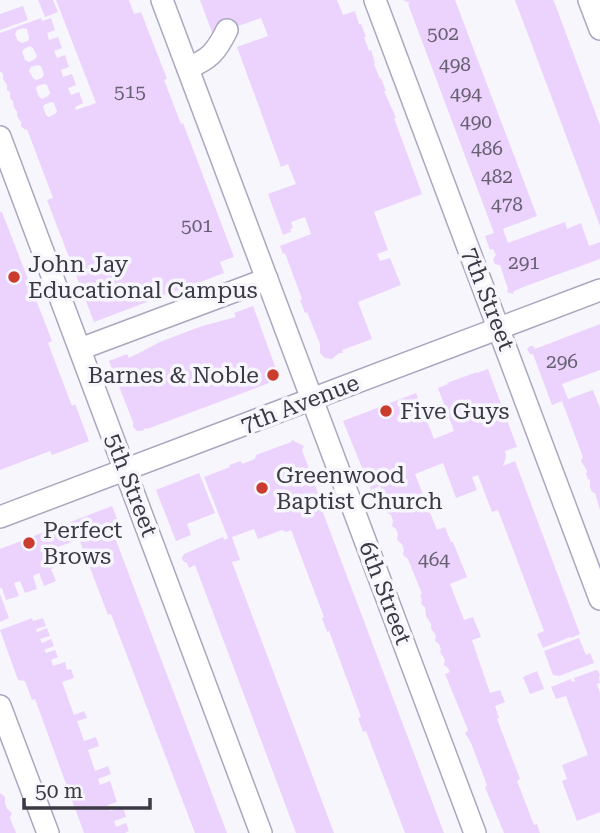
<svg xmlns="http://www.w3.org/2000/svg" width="600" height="833" font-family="'Roboto Serif',serif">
	<rect width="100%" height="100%" fill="#f7f6fc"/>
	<g fill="#ecd3fd" fill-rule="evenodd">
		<polygon points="38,0 53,0 58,12 45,17"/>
		<path d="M56 0H129L134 14 141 12 167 79 164 80 181 124 183 123 234 257 220 262 224 273 94 322 47 200 53 198 27 129 25 130 21 126V122L17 116V111L14 108 13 101 10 98V92L7 90V85L3 79V74L0 71V33L41 18 42 21 51 18 55 30 47 33 48 36 49 40 58 37 62 48 54 51 57 58 65 55 69 67 61 70 62 73 63 77 72 74 76 85 68 88 71 95 79 92 83 103 75 107 76 110 96 103ZM23 28 27 29 29 38 28 41 22 43 18 41 15 34 17 30ZM30 46 33 48 37 56 35 59 29 62 25 60 22 52 24 49ZM37 65 41 66 44 74 42 78 36 80 33 78 29 71 31 67ZM44 84 47 85 50 93 48 96 42 99 39 97 36 89 37 86ZM51 102 54 103 57 111 55 114 49 117 46 115 43 107 44 105Z"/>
		<polygon points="200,0 337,0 343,15 355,11 359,24 361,24 366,37 364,37 369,51 371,50 375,63 374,64 380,79 381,78 386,91 384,91 396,118 394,118 422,194 374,212 388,250 377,254 380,261 390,258 401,285 358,302 372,339 342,350 343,353 339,353 332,359 325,358 320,353 320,344 307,312 305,313 300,300 302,299 285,253 283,254 280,246 311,234 305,217 291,222 293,228 290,229 291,232 283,235 268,194 296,184 288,164 281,167 237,47 268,36 261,18 213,35"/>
		<polygon points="403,0 455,0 537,216 503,229 508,243 565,222 567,229 581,223 589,246 600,242 600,259 526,286 514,291 513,294 507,292 508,289 500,265 495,264 493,259 496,255 493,249 490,250 485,236 494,233 408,4 410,3"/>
		<polygon points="515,0 553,0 555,4 600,125 600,226"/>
		<polygon points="23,6 28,20 0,30 0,14"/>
		<polygon points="0,212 2,212 52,341 48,343 72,406 75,404 89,441 52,455 50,451 0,470"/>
		<polygon points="253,306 276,369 279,372 279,377 275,381 270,381 269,383 147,429 146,428 142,431 137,431 133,427 133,422 109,361 127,354 129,358 160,342 202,326 236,317 234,313"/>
		<polygon points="600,324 600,370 562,384 568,399 593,390 600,408 600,510 595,493 592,492 590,487 590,480 588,479 586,474 587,471 581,461 583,457 562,401 552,405 533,354 530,354 527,349 530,346 533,346 535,349"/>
		<polygon points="488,369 517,447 505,451 506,457 503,466 515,461 580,634 571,638 570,637 543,648 537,634 544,631 498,510 492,512 478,475 472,477 477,490 456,498 443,463 415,474 437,530 445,527 451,542 453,542 467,577 450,584 464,620 473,617 481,637 472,640 490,693 500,690 505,702 495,706 499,718 497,719 520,779 517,781 534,825 537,824 540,833 504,833 485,787 487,785 471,743 465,733 468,730 445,674 450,672 448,668 444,665 445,660 440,652 441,649 439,644 435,641 436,636 431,628 431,624 426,616 425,607 421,604 422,600 420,595 422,594 408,559 403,555 404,550 402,544 397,540 398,534 396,529 392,526 393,521 391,515 386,512 388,506 386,501 381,497 382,492 380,486 371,490 343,421 416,393 434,439 454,431 438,388 448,384 447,383 477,372 477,373"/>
		<polygon points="292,440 304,446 302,450 320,499 323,498 327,509 322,510 444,833 405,833 366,731 363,732 358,718 361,717 329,631 327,632 322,618 324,617 291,530 286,532 282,530 258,539 254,529 232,537 240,560 232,562 334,833 296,833 195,565 189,568 187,563 183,561 182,558 184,554 223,537 224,540 228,538 204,477 230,467 229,465 241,461 242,464 255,459 256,455 291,442"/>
		<polygon points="199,473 215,513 187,524 191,535 176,541 156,490"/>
		<polygon points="112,506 119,524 111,527 227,833 195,833 111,614 108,615 79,539 48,551 54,568 51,569 56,581 44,586 39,573 33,576 37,589 25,593 20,581 14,583 19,596 6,600 2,588 0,588 0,549"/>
		<polygon points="0,594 9,618 0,622"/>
		<polygon points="32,618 33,621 43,618 46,626 36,629 37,632 47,628 50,636 40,639 42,643 51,639 54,646 44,650 46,653 55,650 58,657 51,660 53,666 65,662 67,670 71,669 74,678 62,682 74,715 84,711 87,718 77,721 84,741 96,737 99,746 88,750 95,771 108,766 111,774 98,779 100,785 110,781 117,802 108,805 110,811 123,807 126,817 114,821 116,827 126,823 129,831 125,833 84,833 35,699 32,700 25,681 18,680 0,630"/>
		<polygon points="579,638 586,655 590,653 594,663 559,676 553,675 544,651"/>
		<polygon points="596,670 598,671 600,675 599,678 600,683 597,684 600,693 600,812 577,821 562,781 567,779 562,765 588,755 566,696 556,699 551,687 571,679 572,682 575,681 574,678"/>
		<polygon points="537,671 544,689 530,694 523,677"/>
		<polygon points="0,793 5,797 5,803 7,809 12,813 10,818 16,833 0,833"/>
	</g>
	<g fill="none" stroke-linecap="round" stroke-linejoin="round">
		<g stroke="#aba7bf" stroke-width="24">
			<g id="minor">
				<polyline points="162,0 475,833"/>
				<polyline points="375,0 600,599"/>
				<polyline points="589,0 600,29"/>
				<path d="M188 68C210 59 216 52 227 30"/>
				<polyline points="0,137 261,833"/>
				<polyline points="80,349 267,279"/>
				<polyline points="0,517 600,290"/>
				<polyline points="0,706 48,833"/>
			</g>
		</g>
		<use href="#minor" stroke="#fff" stroke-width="21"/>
	</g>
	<g fill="#ca3d2e" stroke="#f7f6fc" stroke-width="2.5">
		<circle cx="14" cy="277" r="7"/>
		<circle cx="273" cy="375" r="7"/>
		<circle cx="386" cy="411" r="7"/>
		<circle cx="262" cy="488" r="7"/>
		<circle cx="29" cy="543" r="7"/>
	</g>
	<g text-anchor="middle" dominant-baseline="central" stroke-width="7" stroke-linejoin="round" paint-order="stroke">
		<g font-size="19" fill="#676072">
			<text x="443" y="33">502</text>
			<text x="455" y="64">498</text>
			<text x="130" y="91">515</text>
			<text x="466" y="93">494</text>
			<text x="476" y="121">490</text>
			<text x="487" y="148">486</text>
			<text x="497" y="176">482</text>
			<text x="507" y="204">478</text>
			<text x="197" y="225">501</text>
			<text x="524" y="262">291</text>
			<text x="562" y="361">296</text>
			<text x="434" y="559">464</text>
		</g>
		<g font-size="23" fill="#3b3a44" stroke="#f7f6fc" text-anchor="start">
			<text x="28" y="264">John Jay<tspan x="28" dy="26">Educational Campus</tspan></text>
			<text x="259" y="375" text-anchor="end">Barnes &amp; Noble</text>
			<text x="400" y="411">Five Guys</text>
			<text x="276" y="475">Greenwood<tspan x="276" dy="26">Baptist Church</tspan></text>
			<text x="43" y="530">Perfect<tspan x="43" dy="26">Brows</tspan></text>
		</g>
		<g font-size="23" fill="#3b3a44" stroke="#f7f6fc">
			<text transform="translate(488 299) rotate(69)">7th Street</text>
			<text transform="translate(300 404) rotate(-21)">7th Avenue</text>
			<text transform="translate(131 485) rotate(69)">5th Street</text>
			<text transform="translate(385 593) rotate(69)">6th Street</text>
		</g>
	</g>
	<path d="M24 798v10h126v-10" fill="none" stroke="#3b3a44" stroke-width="3.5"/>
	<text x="35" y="798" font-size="21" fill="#3b3a44" stroke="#f7f6fc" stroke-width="5" paint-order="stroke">50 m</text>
</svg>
